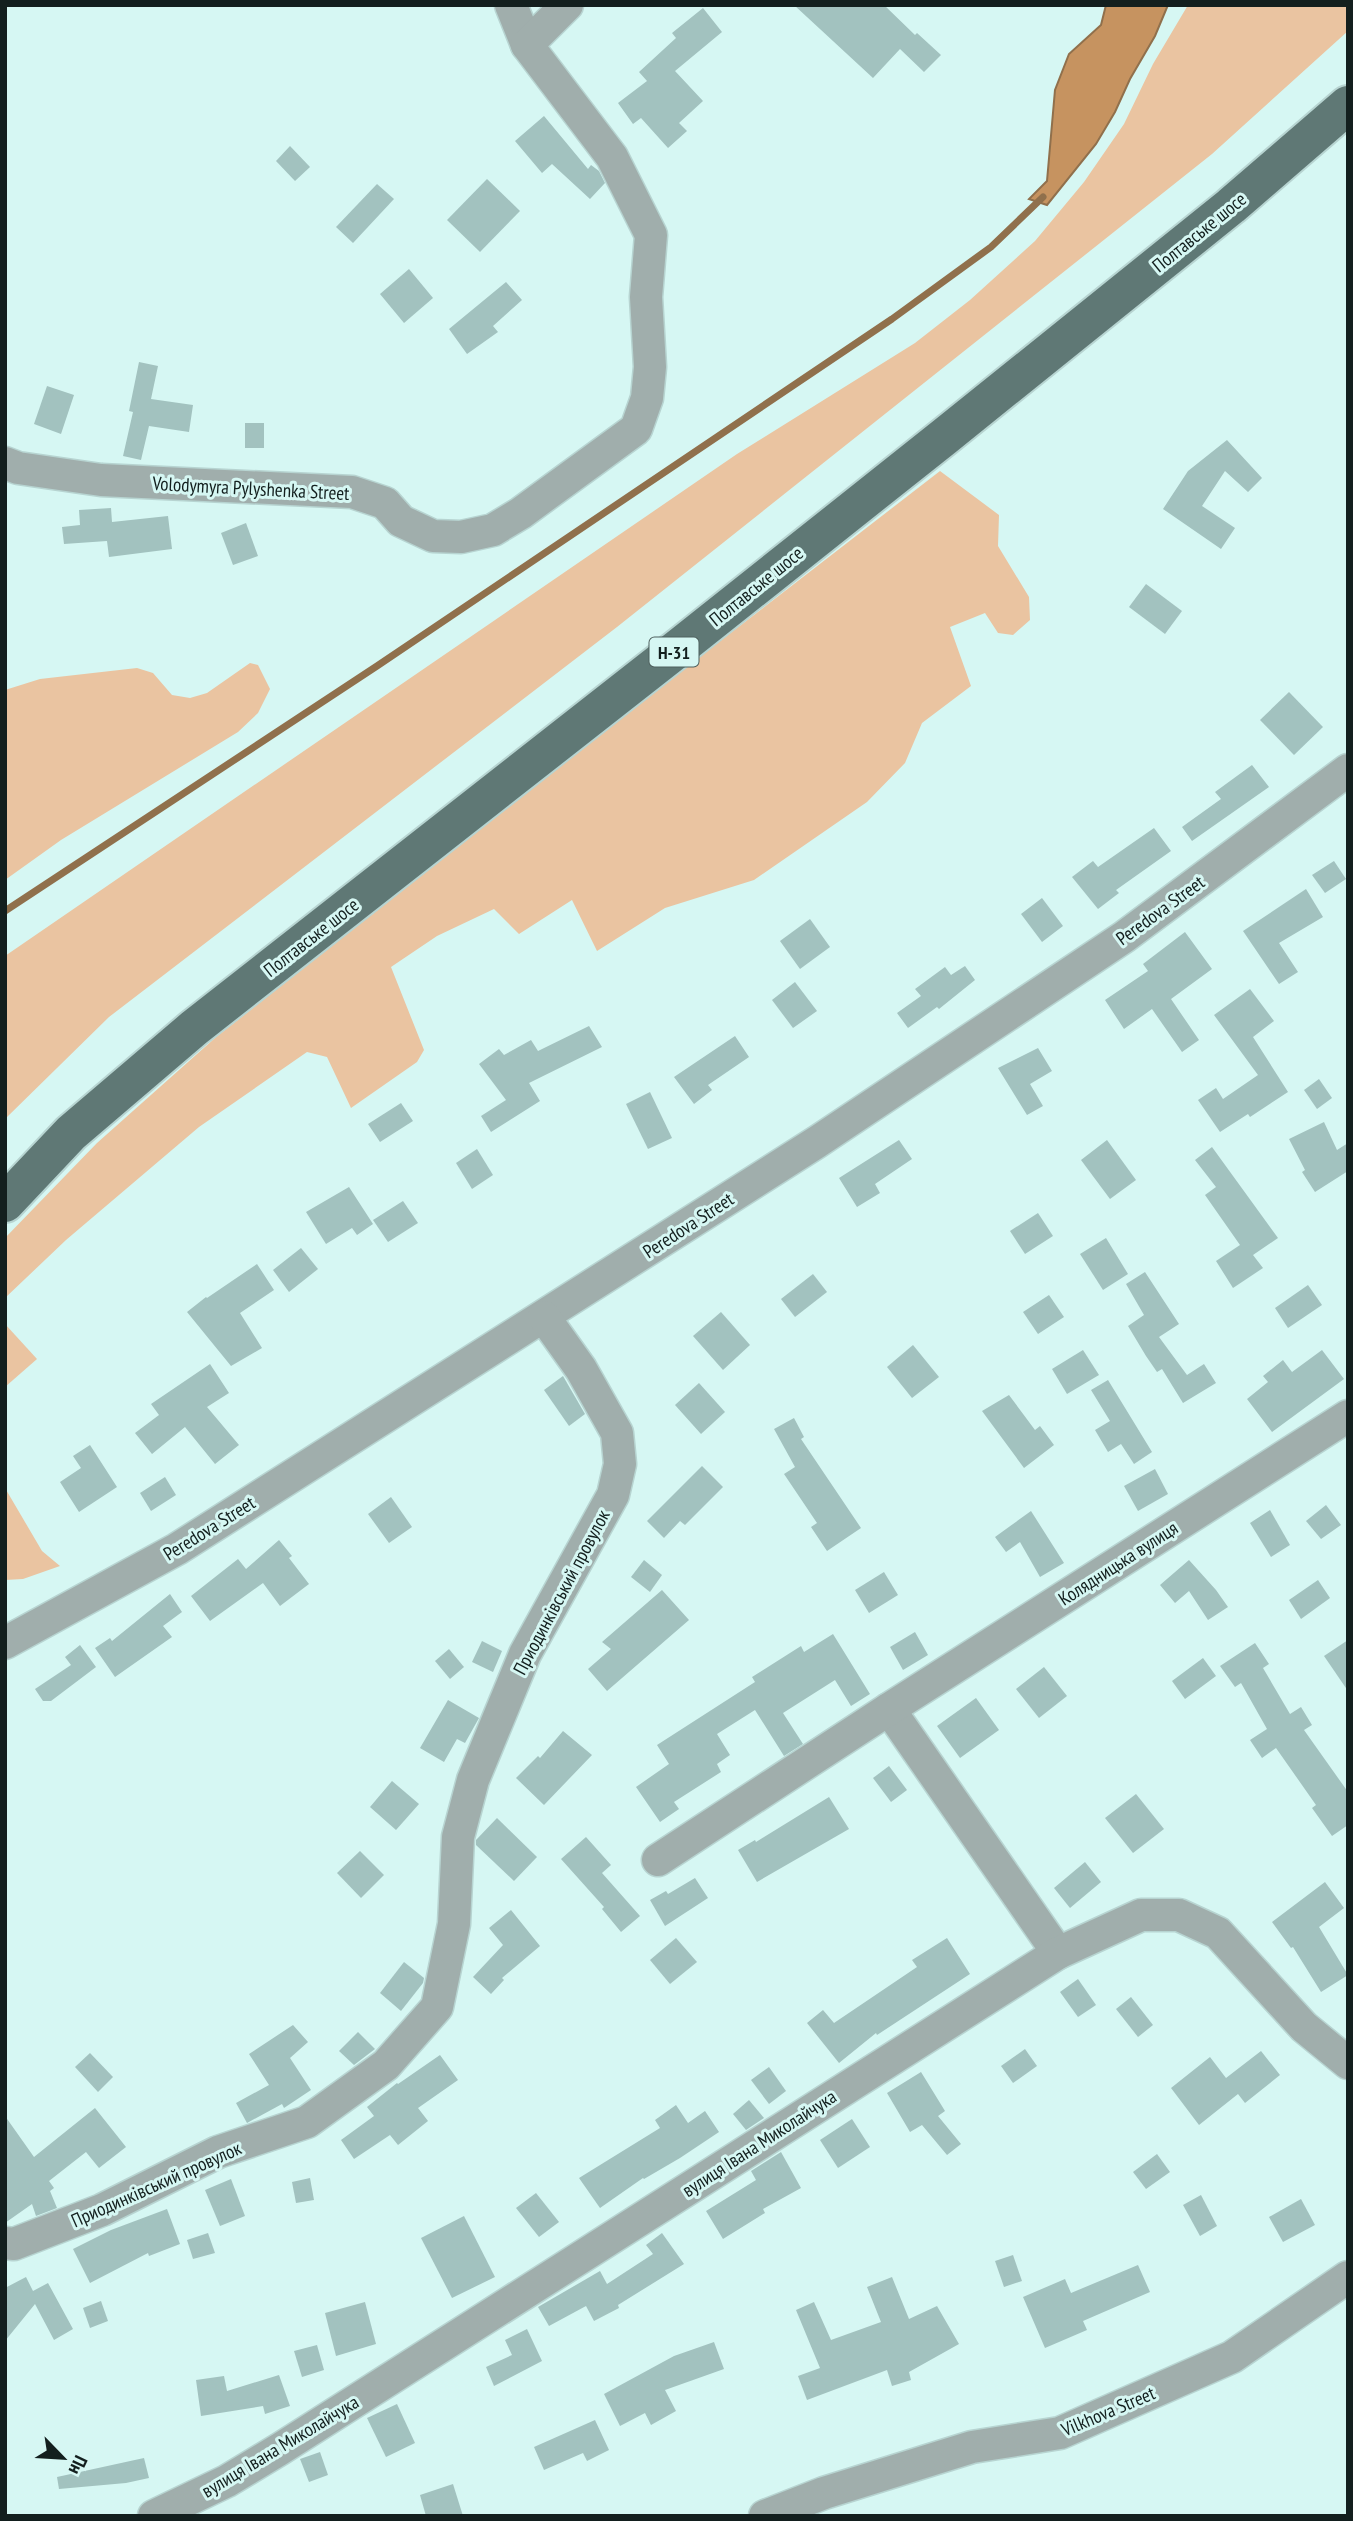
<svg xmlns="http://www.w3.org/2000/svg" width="1353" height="2521" font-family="'PT Sans Narrow',sans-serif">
	<rect width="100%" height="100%" fill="#d6f7f3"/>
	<g fill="#eac4a1">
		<polygon points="1188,5 1348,5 1348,31 1212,154 617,627 109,1017 5,1119 5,956 737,454 915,343 970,300 1035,241 1084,182 1124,124 1153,64"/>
		<polygon points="940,471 999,515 998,546 1029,597 1030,620 1013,635 998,633 985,613 950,627 971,686 922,723 905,763 867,802 754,880 665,908 597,951 572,900 519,934 494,909 437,936 391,967 424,1050 417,1062 351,1108 327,1057 307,1052 199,1127 66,1240 5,1298 5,1238 97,1143 215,1038 684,669"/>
		<polygon points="250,663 258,665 270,689 258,713 238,732 61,840 5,880 5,690 40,679 137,668 153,673 172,695 190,698 207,693"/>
		<polygon points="5,1324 37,1359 5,1387"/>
		<polygon points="5,1488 42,1551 60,1566 23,1579 5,1580"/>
	</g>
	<polygon fill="#c69360" stroke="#90704c" stroke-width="2" points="1106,5 1168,5 1155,36 1130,79 1115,112 1096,144 1047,205 1029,199 1047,181 1055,90 1069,54 1101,25"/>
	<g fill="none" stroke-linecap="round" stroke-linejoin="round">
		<polyline stroke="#90704c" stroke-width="7" points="5,911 377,666 892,319 991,247 1043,197"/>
	</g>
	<g fill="#a2c2bf">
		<polygon points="794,5 884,5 915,35 917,33 941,55 924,72 900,49 873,78"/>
		<polygon points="703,8 722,32 675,71 703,101 679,123 687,131 668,148 641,118 633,124 618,103 647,81 639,72 676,38 672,33"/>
		<polygon points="544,116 588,169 591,165 599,171 605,183 590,199 552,164 542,173 515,141"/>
		<polygon points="290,146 310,167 295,181 276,161"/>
		<polygon points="487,179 520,211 480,252 447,220"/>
		<polygon points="377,184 394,199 353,243 336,227"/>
		<polygon points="409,269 433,298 404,323 380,294"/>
		<polygon points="506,282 522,300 493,326 498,332 467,354 449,329"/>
		<polygon points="139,362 158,366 151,399 193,405 189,432 149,426 141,460 123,456 133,412 129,411"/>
		<polygon points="47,386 74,395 61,434 34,424"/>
		<rect x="245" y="423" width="19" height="25"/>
		<polygon points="1227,440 1262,478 1248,492 1225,471 1202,506 1235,528 1221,549 1163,509 1188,471"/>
		<polygon points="111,508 112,522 168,516 172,549 109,557 107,541 64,544 62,527 80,525 79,510"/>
		<polygon points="246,523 258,556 233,565 221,533"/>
		<polygon points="1146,584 1182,611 1165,634 1129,607"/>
		<polygon points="1289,692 1323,727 1294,755 1260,720"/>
		<polygon points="1252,765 1269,787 1192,841 1182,827 1221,799 1215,792"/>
		<polygon points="1154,828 1171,851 1116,890 1119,893 1098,909 1072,877 1093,861 1098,867"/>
		<polygon points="1334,861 1346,879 1325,893 1312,875"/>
		<polygon points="1306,889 1323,917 1279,943 1298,972 1279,984 1243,931"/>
		<polygon points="1042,898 1063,926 1042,942 1021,914"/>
		<polygon points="810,919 830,947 800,969 780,941"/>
		<polygon points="1185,932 1212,969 1171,999 1199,1040 1182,1052 1152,1009 1124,1029 1105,1000 1148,971 1143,964"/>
		<polygon points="965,966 975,980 939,1009 937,1007 908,1028 897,1013 921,996 915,989 945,967 951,975"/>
		<polygon points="795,982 817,1011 793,1028 772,1000"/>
		<polygon points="1250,989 1274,1021 1253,1037 1288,1092 1250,1117 1248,1114 1220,1132 1198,1100 1216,1088 1223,1099 1258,1075 1214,1015"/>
		<polygon points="589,1026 602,1047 529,1083 540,1101 491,1132 481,1116 506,1100 479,1064 499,1049 504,1055 531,1040 538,1051"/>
		<polygon points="735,1036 749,1057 708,1085 712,1090 694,1104 674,1077"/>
		<polygon points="1038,1048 1052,1071 1030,1084 1043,1106 1027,1115 998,1068"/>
		<polygon points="1319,1079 1332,1098 1317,1109 1304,1090"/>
		<polygon points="650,1092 672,1138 648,1149 626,1104"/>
		<polygon points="401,1103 413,1121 380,1142 368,1124"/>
		<polygon points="1324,1122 1337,1150 1348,1143 1348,1171 1315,1192 1302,1172 1305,1170 1289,1139"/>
		<polygon points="899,1140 912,1159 875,1184 880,1193 857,1207 839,1178"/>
		<polygon points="1107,1140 1136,1180 1110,1199 1081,1160"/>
		<polygon points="1212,1147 1278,1238 1253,1255 1263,1268 1233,1288 1216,1261 1240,1245 1205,1195 1216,1187 1195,1160"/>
		<polygon points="477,1149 493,1175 472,1189 456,1163"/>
		<polygon points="349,1187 373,1224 357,1235 352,1228 326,1244 306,1212"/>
		<polygon points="403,1201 418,1223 388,1242 373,1220"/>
		<polygon points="1038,1213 1053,1236 1025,1254 1010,1231"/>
		<polygon points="1106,1238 1128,1274 1103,1290 1080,1254"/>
		<polygon points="301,1248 318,1269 289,1292 273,1270"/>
		<polygon points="257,1264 274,1290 240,1313 262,1348 231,1366 187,1312 206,1297 207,1298"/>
		<polygon points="1145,1272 1179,1324 1159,1337 1187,1375 1204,1364 1216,1383 1183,1403 1162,1369 1157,1372 1146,1356 1128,1326 1144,1315 1126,1284"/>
		<polygon points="813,1274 827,1292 795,1317 781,1299"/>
		<polygon points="1308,1285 1322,1305 1288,1328 1275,1308"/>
		<polygon points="1049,1295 1064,1317 1038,1334 1023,1312"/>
		<polygon points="721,1312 750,1345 723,1370 693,1336"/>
		<polygon points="913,1345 939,1377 912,1398 887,1367"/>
		<polygon points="1083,1350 1099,1375 1067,1394 1052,1369"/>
		<polygon points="1322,1350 1344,1379 1272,1432 1247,1399 1268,1382 1263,1376 1283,1360 1292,1372"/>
		<polygon points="210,1364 229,1393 207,1407 239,1445 215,1464 185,1427 152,1454 135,1433 159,1415 151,1404"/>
		<polygon points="563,1376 585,1414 569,1426 544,1390"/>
		<polygon points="1108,1380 1152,1452 1134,1464 1121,1444 1108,1452 1095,1430 1110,1421 1091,1390"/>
		<polygon points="699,1383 725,1412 701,1434 675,1405"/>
		<polygon points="1009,1395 1035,1430 1040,1426 1054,1445 1024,1468 982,1411"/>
		<polygon points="794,1418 804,1437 801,1439 861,1528 827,1551 811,1527 817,1523 784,1474 795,1467 774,1429"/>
		<polygon points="90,1445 117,1487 79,1512 60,1482 81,1468 73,1456"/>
		<polygon points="702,1466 723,1487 685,1525 680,1521 664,1538 647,1521"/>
		<polygon points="1155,1469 1168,1494 1138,1511 1124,1486"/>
		<polygon points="165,1477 176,1495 151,1511 140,1493"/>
		<polygon points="391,1497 412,1527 389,1543 368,1514"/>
		<polygon points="1326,1505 1341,1525 1321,1539 1306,1521"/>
		<polygon points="1270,1510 1290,1545 1271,1557 1250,1523"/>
		<polygon points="1031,1511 1064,1563 1040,1577 1020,1542 1006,1552 995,1537"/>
		<polygon points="279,1540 292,1556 289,1558 309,1584 280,1606 263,1583 210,1621 191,1596 238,1559 246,1569"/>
		<polygon points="644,1560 662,1575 650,1592 631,1577"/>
		<polygon points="1189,1560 1216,1590 1228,1607 1208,1620 1189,1591 1175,1603 1160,1585"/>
		<polygon points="884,1572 898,1595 869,1613 855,1590"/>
		<polygon points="1318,1580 1330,1598 1301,1619 1289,1600"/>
		<polygon points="662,1590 689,1620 607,1691 588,1669 611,1649 602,1642"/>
		<polygon points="170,1594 182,1612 163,1626 172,1637 115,1677 95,1648 110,1638 112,1641"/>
		<polygon points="915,1632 928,1655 903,1670 890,1647"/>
		<polygon points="833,1634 870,1694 851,1706 835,1680 783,1713 803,1744 784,1756 755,1710 717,1734 730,1755 717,1764 721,1772 674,1802 679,1809 660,1822 636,1787 669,1764 657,1745 755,1682 752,1677 801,1646 804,1652"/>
		<polygon points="1348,1640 1348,1691 1324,1656"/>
		<polygon points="482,1641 502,1651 493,1672 472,1662"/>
		<polygon points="1255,1643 1269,1664 1263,1668 1290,1714 1301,1707 1312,1725 1304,1730 1348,1792 1348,1825 1332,1836 1312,1808 1316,1805 1276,1748 1262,1758 1250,1740 1267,1729 1241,1683 1235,1687 1220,1666"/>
		<polygon points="80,1645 96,1667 51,1701 43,1701 35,1689 71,1665 65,1657"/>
		<polygon points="449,1649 464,1667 450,1679 435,1661"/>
		<polygon points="1203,1658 1216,1676 1185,1699 1172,1681"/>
		<polygon points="1044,1667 1067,1696 1039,1718 1016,1689"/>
		<polygon points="976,1698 999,1730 960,1758 937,1726"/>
		<polygon points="448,1700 479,1718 465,1743 457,1739 444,1762 420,1748"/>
		<polygon points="563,1731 592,1755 544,1805 516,1778 538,1756 540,1758"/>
		<polygon points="889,1766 907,1790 891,1802 873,1778"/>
		<polygon points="392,1781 419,1804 396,1830 370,1807"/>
		<polygon points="1136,1794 1164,1829 1133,1853 1105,1818"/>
		<polygon points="829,1797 849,1829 757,1882 738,1850 755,1840 756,1842"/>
		<polygon points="497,1818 537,1857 514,1881 476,1845 476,1840"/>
		<polygon points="586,1837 611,1865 602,1873 640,1916 621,1932 602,1909 604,1907 561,1859"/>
		<polygon points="360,1851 384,1875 361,1898 337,1873"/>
		<polygon points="1085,1862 1101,1882 1070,1908 1054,1888"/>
		<polygon points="695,1878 708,1898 665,1926 650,1900 666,1891 668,1894"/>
		<polygon points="1325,1882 1344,1908 1319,1927 1348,1975 1321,1992 1293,1947 1291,1948 1272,1922"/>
		<polygon points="511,1910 540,1946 502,1978 504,1980 491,1994 473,1977 503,1945 489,1928"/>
		<polygon points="676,1938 697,1962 670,1984 650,1960"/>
		<polygon points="947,1938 970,1974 877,2035 876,2033 839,2063 807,2023 823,2010 834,2023 917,1967 912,1960"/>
		<polygon points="404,1962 424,1978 423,1983 401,2011 380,1993"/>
		<polygon points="1078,1979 1096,2005 1078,2017 1060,1992"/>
		<polygon points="1131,1997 1153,2025 1138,2037 1116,2009"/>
		<polygon points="293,2025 308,2042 290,2058 311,2090 284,2108 282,2104 247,2123 236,2103 269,2085 249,2054"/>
		<polygon points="358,2032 375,2049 354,2065 339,2051"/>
		<polygon points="1025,2049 1037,2066 1013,2083 1001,2066"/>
		<polygon points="1261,2051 1280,2075 1245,2103 1238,2094 1199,2125 1171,2088 1210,2057 1226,2078"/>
		<polygon points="90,2053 113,2077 98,2092 75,2067"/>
		<polygon points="440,2055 458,2080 418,2108 428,2121 398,2145 390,2135 354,2159 341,2140 374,2116 367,2107 397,2083 398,2084"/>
		<polygon points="769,2067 786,2091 769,2104 751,2080"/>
		<polygon points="921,2072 945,2111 938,2116 961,2144 947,2155 922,2125 910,2132 887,2093"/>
		<polygon points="749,2100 764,2118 746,2130 733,2114"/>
		<polygon points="676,2105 688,2123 705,2111 719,2132 680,2158 644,2179 643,2178 600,2208 579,2178 660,2128 655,2120"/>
		<polygon points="95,2108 126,2147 99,2168 86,2152 49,2181 54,2188 50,2191 57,2208 36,2216 32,2204 5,2223 5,2116 34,2157"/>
		<polygon points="852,2119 870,2147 838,2168 820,2140"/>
		<polygon points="781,2152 801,2188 763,2209 765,2213 723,2239 706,2211 756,2180 751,2171"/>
		<polygon points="1157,2154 1170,2172 1146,2189 1133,2172"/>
		<polygon points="310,2178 314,2200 296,2203 292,2182"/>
		<polygon points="231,2179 245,2216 220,2226 205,2190"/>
		<polygon points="536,2193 559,2222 539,2237 516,2208"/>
		<polygon points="1201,2195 1217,2226 1200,2236 1183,2205"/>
		<polygon points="1301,2199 1315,2225 1283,2242 1269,2217"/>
		<polygon points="167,2209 180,2244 149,2256 148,2253 90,2283 73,2249 111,2230"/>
		<polygon points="464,2216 495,2277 452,2298 421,2238"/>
		<polygon points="208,2233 215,2253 193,2259 187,2240"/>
		<polygon points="662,2233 684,2264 618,2305 619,2308 594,2321 586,2306 549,2326 538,2307 600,2271 607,2284 653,2254 646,2245"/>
		<polygon points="1013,2255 1022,2281 1004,2287 995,2261"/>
		<polygon points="1138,2265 1150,2292 1083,2321 1087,2330 1045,2348 1023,2297 1065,2279 1071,2293"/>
		<polygon points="26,2277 33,2291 48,2283 73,2329 54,2340 35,2304 5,2341 5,2288"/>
		<polygon points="892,2277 909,2319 937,2306 959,2344 909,2372 911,2380 892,2386 887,2370 807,2400 798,2376 820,2368 796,2310 814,2302 831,2340 881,2322 867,2287"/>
		<polygon points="101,2301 108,2321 90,2328 83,2308"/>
		<polygon points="365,2302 376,2344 336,2356 325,2313"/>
		<polygon points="527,2329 542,2361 494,2386 486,2367 512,2355 505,2340"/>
		<polygon points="714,2342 724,2369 665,2390 676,2411 651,2425 645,2413 620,2426 604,2394 674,2356"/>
		<polygon points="317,2345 324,2370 302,2377 294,2351"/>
		<polygon points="279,2375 290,2406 265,2414 263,2406 201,2416 196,2380 224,2376 227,2391"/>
		<polygon points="397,2404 415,2443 386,2457 367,2418"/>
		<polygon points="595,2420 609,2450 587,2461 583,2453 544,2470 534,2447"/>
		<polygon points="320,2452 328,2475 309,2482 300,2459"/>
		<polygon points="144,2458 149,2478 126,2483 59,2489 57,2477"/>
		<polygon points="453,2484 463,2516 426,2516 420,2495"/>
	</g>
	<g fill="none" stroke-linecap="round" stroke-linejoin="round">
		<g stroke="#b7d4d1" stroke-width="35">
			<g id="minor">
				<polyline points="511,5 527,45"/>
				<polyline points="5,463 18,468 101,480 352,492 385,503 401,521 433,536 461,537 493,530 521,513 636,429 647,398 650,367 646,297 651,235 612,157 527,45 567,5"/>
				<polyline points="5,1643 177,1549 817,1142 1124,937 1348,770"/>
				<polyline points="889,1709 1058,1953"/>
				<polyline points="658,1860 889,1709 1348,1416"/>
				<polyline points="5,2243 14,2244 102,2210 218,2152 307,2122 386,2065 437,2007 454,1924 458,1837 473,1780 525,1654 613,1495 620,1464 617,1433 581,1369 544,1317"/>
				<polyline points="154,2516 227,2481 280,2449 1058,1953 1141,1915 1179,1915 1218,1933 1304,2027 1348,2063"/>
				<polyline points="765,2516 824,2493 972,2447 1060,2433 1232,2357 1348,2277"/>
			</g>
		</g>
		<g stroke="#b7d4d1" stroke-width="42">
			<polyline id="major" points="5,1203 71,1133 194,1028 681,646 944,437 1231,206 1348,105"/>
		</g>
		<use href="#minor" stroke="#a0aeac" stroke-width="32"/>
		<use href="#major" stroke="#5f7875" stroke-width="38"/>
	</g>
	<g text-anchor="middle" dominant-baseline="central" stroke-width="6" stroke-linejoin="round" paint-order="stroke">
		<rect fill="#d6f7f3" stroke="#4e605e" stroke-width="2" x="649.5" y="637.5" width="49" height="29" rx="5"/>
		<g font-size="18" font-weight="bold" fill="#131f1e">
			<text x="674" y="652">Н-31</text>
		</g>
		<g font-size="19" fill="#131f1e" stroke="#d6f7f3">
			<text transform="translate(1199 232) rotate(-39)">Полтавське шосе</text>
			<text transform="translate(251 488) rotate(3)">Volodymyra Pylyshenka Street</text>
			<text transform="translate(756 586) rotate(-39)">Полтавське шосе</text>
			<text transform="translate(1160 910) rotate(-36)">Peredova Street</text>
			<text transform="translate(311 937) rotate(-38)">Полтавське шосе</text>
			<text transform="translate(688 1225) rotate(-33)">Peredova Street</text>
			<text transform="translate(209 1528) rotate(-32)">Peredova Street</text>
			<text transform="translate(1118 1563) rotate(-33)">Колядницька вулиця</text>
			<text transform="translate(561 1592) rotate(-62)">Приодинківський провулок</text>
			<text transform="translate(759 2143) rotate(-33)">вулиця Івана Миколайчука</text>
			<text transform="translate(156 2184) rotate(-24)">Приодинківський провулок</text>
			<text transform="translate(1108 2411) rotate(-23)">Vilkhova Street</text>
			<text transform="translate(280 2446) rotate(-31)">вулиця Івана Миколайчука</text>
		</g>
	</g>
	<rect width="1353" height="2521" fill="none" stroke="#131f1e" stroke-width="14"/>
	<g transform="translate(63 2458) rotate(115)" stroke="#d6f7f3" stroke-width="5" paint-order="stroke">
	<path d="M0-5L12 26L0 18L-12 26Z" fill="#131f1e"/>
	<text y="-10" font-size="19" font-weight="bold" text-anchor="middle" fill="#131f1e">Пн</text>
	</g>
</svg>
